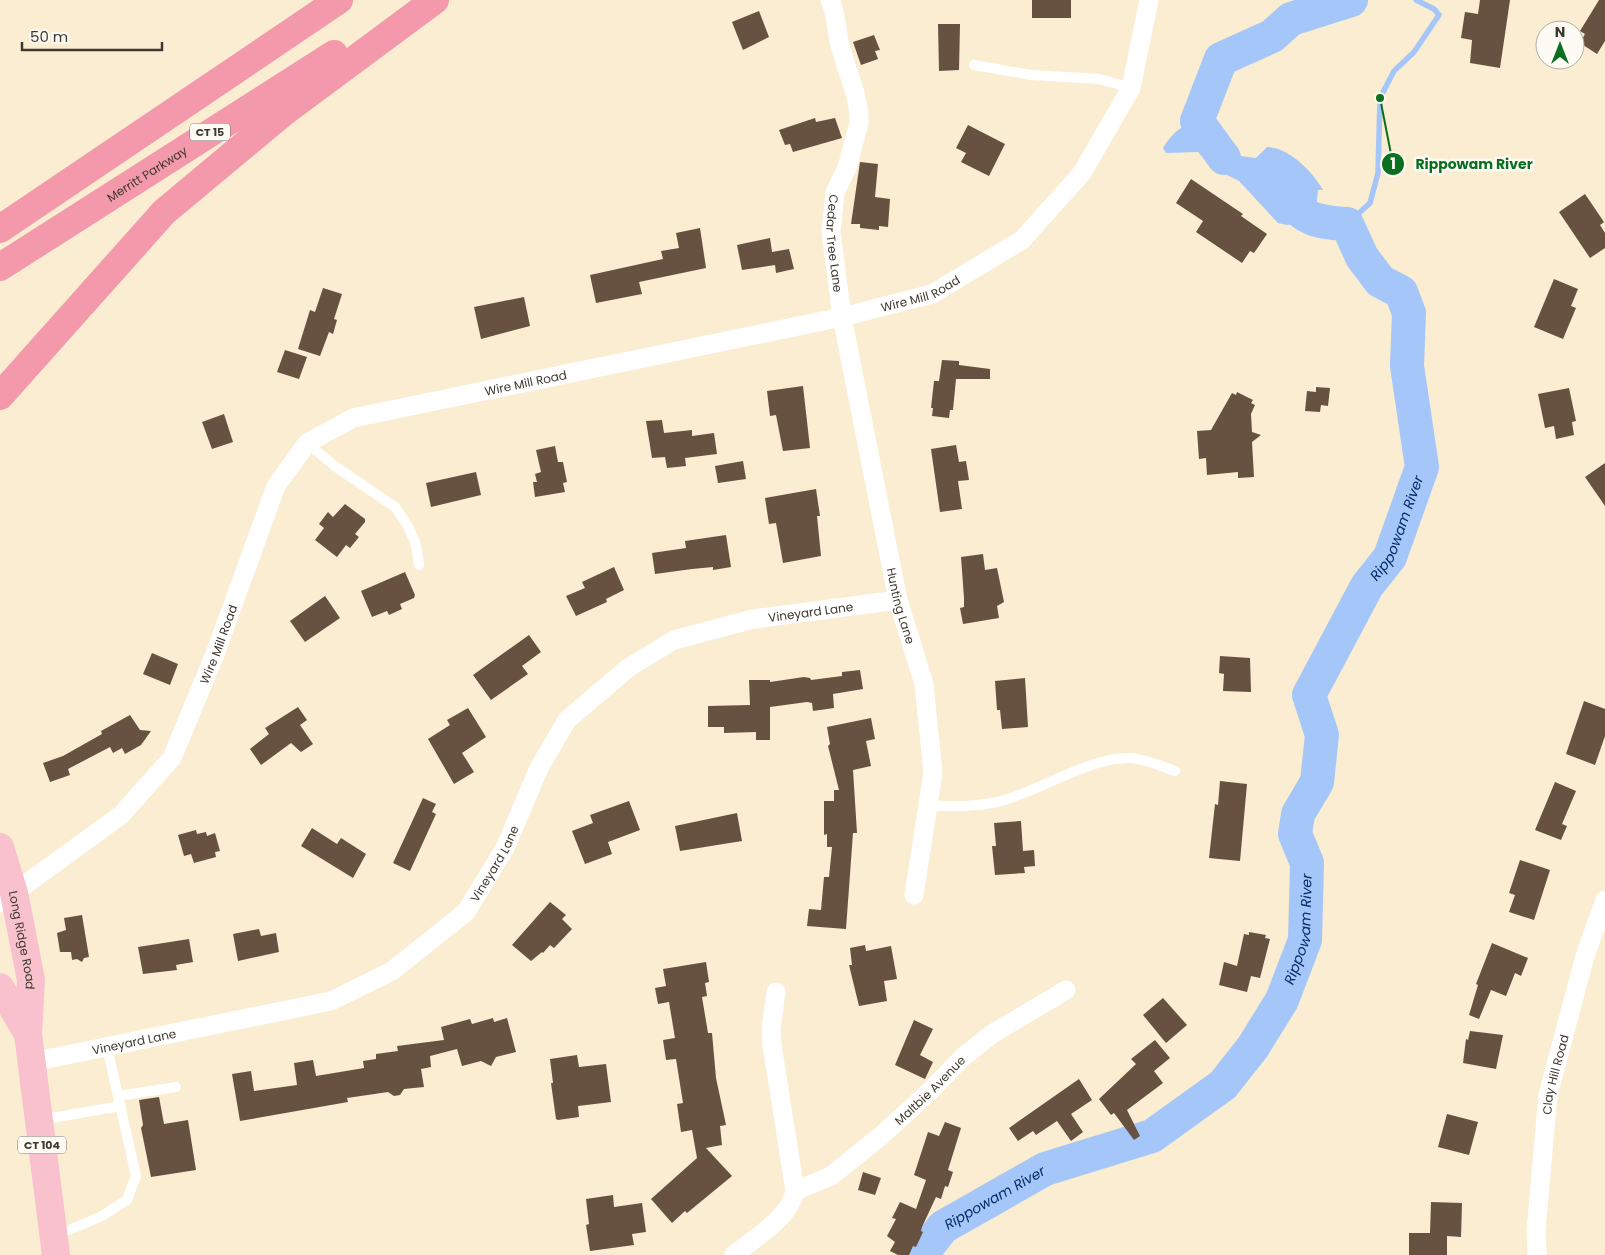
<svg xmlns="http://www.w3.org/2000/svg" width="1605" height="1255" font-family="Poppins,sans-serif">
	<rect width="100%" height="100%" fill="#faedd1"/>
	<path fill="#a5c6f9" d="M1212 117 1223 142 1240 156 1256 158 1267 147C1289 147 1313 172 1323 190H1318L1315 220 1287 225 1278 223 1239 181 1215 169 1198 152 1166 153 1163 148C1177 126 1187 123 1212 117Z"/>
	<g fill="none" stroke-linecap="round" stroke-linejoin="round">
		<polyline stroke="#a5c6f9" stroke-width="5.5" points="1347,224 1370,203 1378,173 1380,98 1394,71 1414,52 1439,15 1434,9 1416,0"/>
		<g stroke="#a5c6f9" stroke-width="34">
			<polyline points="1224,158 1197,121 1221,59 1272,36 1291,19 1351,0"/>
			<path id="s1" d="M921 1255 943 1227 1045 1169 1152 1136 1223 1085 1253 1047 1282 1000 1305 940 1307 863 1295 834 1298 814 1317 782 1322 735 1309 695 1367 586 1390 557 1422 467 1407 366 1409 313 1401 292 1380 281 1362 257 1347 224C1310 222 1305 218 1280 191"/>
		</g>
	</g>
	<g fill="#675141">
		<rect x="1032" y="0" width="39" height="18"/>
		<polygon points="1480,0 1510,0 1500,68 1470,63 1472,40 1461,38 1465,12 1478,14"/>
		<polygon points="1599,0 1605,0 1605,41 1597,54 1580,43 1585,34 1580,31"/>
		<polygon points="759,11 769,37 743,50 732,22"/>
		<polygon points="938,24 960,24 959,70 939,71"/>
		<polygon points="874,35 880,50 875,51 878,59 861,65 853,42"/>
		<polygon points="815,118 816,122 835,118 842,138 793,152 790,144 785,145 779,130"/>
		<polygon points="968,125 1005,144 989,176 961,162 966,153 956,148"/>
		<polygon points="860,162 878,164 875,197 890,199 888,227 879,226 879,230 860,228 860,224 851,224"/>
		<polygon points="1191,179 1243,214 1241,216 1267,234 1254,253 1250,251 1242,263 1196,232 1203,221 1176,203"/>
		<polygon points="1585,194 1604,222 1600,225 1605,233 1605,248 1590,258 1559,212"/>
		<polygon points="700,228 706,268 639,282 642,294 596,303 590,275 663,259 661,251 679,248 676,233"/>
		<polygon points="770,238 772,252 789,249 794,269 776,273 775,265 742,270 737,245"/>
		<polygon points="1554,279 1578,289 1571,306 1576,308 1563,339 1534,327"/>
		<polygon points="323,288 342,294 334,319 337,320 333,334 329,332 320,356 298,349 310,310 315,312"/>
		<polygon points="524,297 530,326 481,339 474,307"/>
		<polygon points="285,350 307,357 299,379 277,372"/>
		<polygon points="942,360 959,361 959,365 990,369 990,379 956,379 953,410 950,410 949,418 932,416 933,408 931,408 934,381 939,381"/>
		<polygon points="803,386 810,448 783,451 776,415 770,416 767,391"/>
		<polygon points="1316,387 1330,388 1328,406 1321,405 1320,412 1305,411 1307,391 1316,392"/>
		<polygon points="1569,388 1576,421 1572,422 1574,435 1556,439 1554,426 1545,428 1538,394"/>
		<polygon points="1237,392 1253,400 1251,403 1255,405 1251,414 1252,432 1261,435 1252,442 1254,477 1238,478 1238,472 1207,475 1206,458 1199,459 1197,431 1211,430 1232,393 1236,395"/>
		<polygon points="224,414 233,442 212,449 202,422"/>
		<polygon points="662,420 664,433 692,430 692,436 714,433 717,454 685,458 686,466 667,468 665,457 652,458 646,421"/>
		<polygon points="956,445 959,462 966,461 969,480 958,481 962,509 940,512 931,449"/>
		<polygon points="555,446 558,462 563,462 567,482 563,483 565,492 535,497 533,482 537,482 535,474 541,472 536,450"/>
		<polygon points="743,461 746,479 718,483 715,466"/>
		<polygon points="1605,463 1605,506 1585,477"/>
		<polygon points="476,472 481,495 431,507 426,483"/>
		<polygon points="816,489 820,516 817,516 821,556 783,563 776,523 769,524 765,498"/>
		<polygon points="345,504 365,519 365,522 355,534 359,537 350,548 346,545 337,557 315,540 324,528 319,524 328,512 333,517"/>
		<polygon points="726,535 731,567 713,570 713,567 692,569 655,574 652,553 686,548 685,541"/>
		<polygon points="983,554 985,570 997,568 1004,602 997,606 999,618 963,624 960,608 964,607 964,598 961,557"/>
		<polygon points="614,567 624,590 606,599 607,602 576,616 566,596 585,588 582,582"/>
		<polygon points="405,572 415,595 414,598 400,604 402,609 389,615 387,611 372,617 361,591"/>
		<polygon points="325,596 340,618 305,642 290,621"/>
		<polygon points="529,635 541,652 522,666 528,674 491,700 473,675"/>
		<polygon points="152,653 178,664 170,685 143,674"/>
		<polygon points="1220,656 1250,658 1251,692 1223,691 1224,674 1219,673"/>
		<polygon points="860,670 863,689 833,694 834,708 813,711 812,703 807,702 770,707 770,740 756,740 756,732 724,733 724,727 708,727 708,706 750,705 749,680 770,680 770,682 804,677 810,678 811,680 842,676 842,672"/>
		<polygon points="1025,678 1028,727 1002,729 1000,710 997,710 995,681"/>
		<polygon points="1584,701 1605,709 1605,736 1595,765 1566,754"/>
		<polygon points="298,707 307,720 300,725 313,744 301,752 291,743 261,765 250,749 269,734 265,728"/>
		<polygon points="468,708 486,737 462,753 474,772 454,784 428,739 450,725 447,720"/>
		<polygon points="130,715 140,730 151,731 141,745 125,754 122,748 113,753 110,747 68,769 70,775 50,782 43,763 63,756 102,734 101,731"/>
		<polygon points="871,718 875,739 866,741 871,766 853,770 857,833 853,833 846,929 807,926 809,909 821,910 824,877 829,877 832,847 827,847 827,834 824,835 824,801 834,801 834,790 839,790 828,746 830,744 827,727"/>
		<polygon points="1220,781 1247,784 1240,861 1209,858 1215,804 1218,805"/>
		<polygon points="1555,782 1576,791 1562,824 1567,826 1561,840 1535,830"/>
		<polygon points="423,798 436,804 432,812 436,814 410,871 393,863"/>
		<polygon points="629,801 640,830 608,842 612,854 585,864 572,831 593,823 590,815"/>
		<polygon points="737,813 742,841 680,851 675,826"/>
		<polygon points="1021,821 1023,851 1034,850 1035,866 1024,867 1025,873 995,875 992,846 996,846 994,823"/>
		<polygon points="312,828 337,844 341,838 366,854 353,878 301,846"/>
		<polygon points="196,830 197,834 206,832 207,836 215,833 220,851 215,852 216,857 194,863 191,854 184,856 178,835"/>
		<polygon points="1520,860 1550,870 1534,920 1509,912 1515,895 1509,893"/>
		<polygon points="550,902 566,915 562,919 572,929 554,948 550,945 543,953 542,952 531,961 512,945"/>
		<polygon points="82,915 89,957 84,958 82,962 77,959 72,960 71,952 60,952 57,933 66,930 64,918"/>
		<polygon points="259,929 261,936 276,933 279,952 238,961 233,934"/>
		<polygon points="1249,932 1266,935 1265,938 1270,939 1260,978 1251,976 1247,992 1219,985 1224,962 1237,966 1244,934 1249,935"/>
		<polygon points="189,939 193,962 176,965 177,970 143,974 138,947"/>
		<polygon points="1492,943 1528,958 1521,976 1515,973 1506,996 1491,990 1479,1019 1469,1015 1478,985 1476,984"/>
		<polygon points="865,945 866,951 891,946 897,979 884,981 887,1001 859,1006 849,965 852,965 850,948"/>
		<polygon points="706,962 709,982 705,983 707,996 702,997 708,1033 712,1033 716,1078 726,1125 720,1126 722,1145 706,1148 732,1176 687,1213 685,1211 672,1223 651,1199 697,1158 692,1130 681,1132 677,1104 683,1103 676,1059 666,1060 663,1040 675,1038 669,1002 658,1004 655,988 666,986 663,969"/>
		<polygon points="1163,998 1187,1025 1166,1043 1143,1015"/>
		<polygon points="493,1018 494,1022 507,1018 516,1052 496,1057 491,1066 481,1061 462,1066 457,1049 430,1056 431,1067 421,1069 424,1087 404,1089 400,1095 394,1096 388,1092 347,1098 348,1102 240,1121 232,1074 251,1071 254,1091 297,1085 294,1063 313,1060 316,1076 364,1068 363,1061 376,1059 376,1054 398,1051 397,1046 444,1040 441,1027 470,1019 472,1024"/>
		<polygon points="914,1020 933,1029 920,1055 933,1062 925,1079 895,1065"/>
		<polygon points="1470,1031 1503,1035 1496,1069 1463,1063 1466,1039 1468,1040"/>
		<polygon points="1155,1040 1170,1058 1154,1071 1163,1083 1127,1110 1140,1136 1134,1140 1114,1113 1111,1115 1099,1099 1136,1064 1131,1059"/>
		<polygon points="577,1055 579,1067 606,1064 611,1102 578,1106 579,1117 558,1120 556,1119 551,1083 553,1083 550,1059"/>
		<polygon points="1079,1079 1092,1100 1071,1114 1083,1132 1071,1141 1057,1121 1036,1135 1033,1131 1018,1141 1009,1128"/>
		<polygon points="159,1097 164,1124 188,1120 196,1170 151,1177 141,1128 143,1125 139,1100"/>
		<polygon points="1447,1114 1478,1122 1469,1155 1438,1147"/>
		<polygon points="945,1122 961,1128 948,1170 953,1172 948,1187 945,1186 941,1199 936,1197 922,1227 921,1231 923,1232 916,1247 913,1246 909,1255 898,1255 890,1251 895,1242 887,1236 896,1219 892,1218 900,1202 916,1209 926,1180 914,1175 928,1132 939,1136"/>
		<polygon points="863,1172 881,1178 875,1195 858,1190"/>
		<polygon points="613,1195 614,1207 642,1203 646,1232 632,1234 634,1245 590,1251 586,1225 589,1224 586,1199"/>
		<polygon points="1431,1202 1462,1203 1461,1237 1447,1236 1447,1255 1409,1255 1409,1233 1430,1233"/>
	</g>
	<g fill="none" stroke-linecap="round" stroke-linejoin="round">
		<g stroke="#fff" stroke-width="10">
			<polyline points="974,65 1031,75 1100,79 1131,88"/>
			<polyline points="307,443 336,467 395,507 408,526 416,545 419,565"/>
			<path d="M928 806C951 806 974 807 997 802 1040 792 1087 757 1131 758 1145 759 1161 766 1175 771"/>
			<polyline points="118,1096 176,1087"/>
			<polyline points="40,1120 121,1106"/>
			<polyline points="55,1236 102,1216 127,1200 136,1176 107,1047"/>
		</g>
		<g stroke="#fff" stroke-width="19">
			<path id="s2" d="M830 0C837 14 836 30 840 45 846 71 860 96 859 123L847 168 835 192 831 232 842 317 898 600 924 684 933 773 914 895"/>
			<path id="s3" d="M0 903 121 815 172 758 215 654 276 486 307 443 353 418 842 317 932 294 1022 240 1082 173 1131 88 1149 0"/>
			<path id="s4" d="M32 1062 331 1001 392 971 466 912 505 848 539 768 567 720 628 668 674 640 753 619 898 600"/>
			<path id="s5" d="M795 1191 831 1176 882 1135 931 1090 963 1057 992 1034 1066 990"/>
			<path d="M734 1255C754 1238 790 1218 795 1191L772 1045 771 1029 776 992"/>
			<path id="s6" d="M1537 1255 1536 1230 1548 1095 1585 956 1605 900"/>
		</g>
		<g stroke="#f8c1cd" stroke-width="28">
			<path id="s7" d="M0 847 14 893 31 980 28 1034 56 1255"/>
			<polyline points="0,987 28,1034"/>
		</g>
		<g stroke="#f498ab" stroke-width="28">
			<polyline points="0,229 339,0"/>
			<path id="s8" d="M0 267 334 54"/>
			<polyline points="0,396 164,212 284,112 435,0"/>
		</g>
	</g>
	<g text-anchor="middle" dominant-baseline="central" stroke-width="5" stroke-linejoin="round" paint-order="stroke">
		<g fill="#fefbf5" stroke="#78736a" stroke-width="1">
			<rect x="190" y="123.5" width="40" height="17" rx="4"/>
			<rect x="18" y="1136.5" width="48" height="17" rx="4"/>
		</g>
		<g font-size="11" font-weight="bold" fill="#3e392e">
			<text x="210" y="132">CT 15</text>
			<text x="42" y="1145">CT 104</text>
		</g>
		<g font-size="12" fill="#3e392e" stroke="#fefbf5">
			<text stroke="none"><textPath href="#s8" startOffset="174">Merritt Parkway</textPath></text>
			<text stroke="none"><textPath href="#s2" startOffset="252">Cedar Tree Lane</textPath></text>
			<text stroke="none"><textPath href="#s3" startOffset="1204">Wire Mill Road</textPath></text>
			<text stroke="none"><textPath href="#s3" startOffset="799">Wire Mill Road</textPath></text>
			<text stroke="none"><textPath href="#s2" startOffset="621">Hunting Lane</textPath></text>
			<text stroke="none"><textPath href="#s4" startOffset="959">Vineyard Lane</textPath></text>
			<text stroke="none"><textPath href="#s3" startOffset="349">Wire Mill Road</textPath></text>
			<text stroke="none"><textPath href="#s4" startOffset="524">Vineyard Lane</textPath></text>
			<text stroke="none"><textPath href="#s7" startOffset="96">Long Ridge Road</textPath></text>
			<text stroke="none"><textPath href="#s4" startOffset="104">Vineyard Lane</textPath></text>
			<text stroke="none"><textPath href="#s6" startOffset="182">Clay Hill Road</textPath></text>
			<text stroke="none"><textPath href="#s5" startOffset="170">Maltbie Avenue</textPath></text>
		</g>
		<g font-size="14" font-style="italic" fill="#052c67" stroke="#fefbf5">
			<text stroke="none"><textPath href="#s1" startOffset="965">Rippowam River</textPath></text>
			<text stroke="none"><textPath href="#s1" startOffset="530">Rippowam River</textPath></text>
			<text stroke="none"><textPath href="#s1" startOffset="95">Rippowam River</textPath></text>
		</g>
	</g>
	<path fill="none" stroke="#0a6f1e" stroke-width="2" d="M1380 98L1393 164"/>
	<g fill="#0a6f1e" stroke="#fefbf5" stroke-width="2">
		<circle cx="1380" cy="98" r="5"/>
		<circle cx="1393" cy="164" r="12"/>
	</g>
	<g font-size="15" text-anchor="middle" font-weight="bold" fill="#fff">
		<text x="1393" y="169">1</text>
	</g>
	<g font-size="14" text-anchor="middle" font-weight="bold" fill="#0a6f1e" stroke="#fefbf5" stroke-width="5" stroke-linejoin="round" paint-order="stroke">
		<text x="1474" y="169">Rippowam River</text>
	</g>
	<g transform="translate(1560 45)"><circle r="24" fill="#fefbf5" stroke="#b1ada5"/>
	<path d="M0-4L9 19L0 12L-9 19Z" fill="#0a6f1e"/>
	<text y="-8" font-size="14" font-weight="bold" text-anchor="middle" fill="#3e392e">N</text>
	</g>
	<path d="M22 42v8h140v-8" fill="none" stroke="#3e392e" stroke-width="2.5"/>
	<text x="30" y="42" font-size="15" fill="#3e392e" stroke="#fefbf5" stroke-width="4" paint-order="stroke">50 m</text>
</svg>
